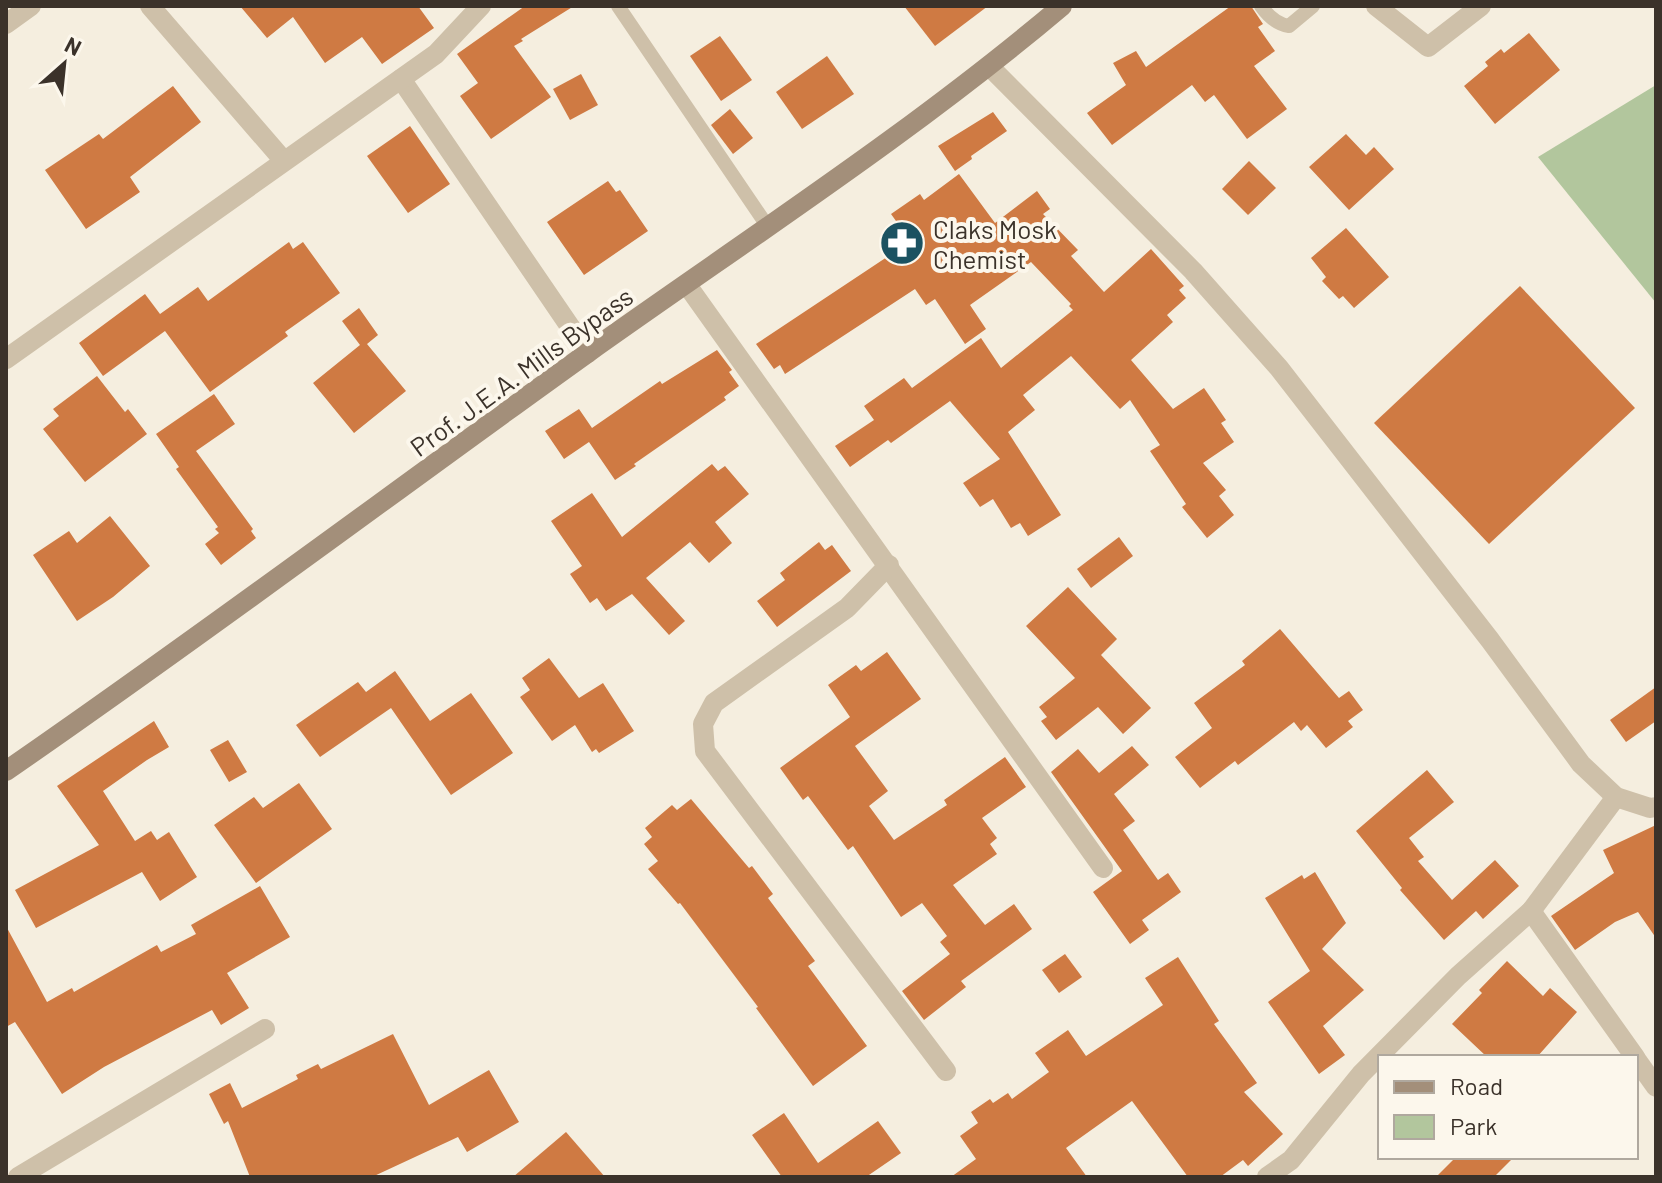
<svg xmlns="http://www.w3.org/2000/svg" width="1662" height="1183" font-family="Barlow,sans-serif">
	<rect width="100%" height="100%" fill="#f5eedf"/>
	<polygon fill="#b2c69d" points="1656,85 1656,303 1538,157"/>
	<g fill="#cf7a43">
		<polygon points="240,6 418,6 434,28 382,64 362,37 325,63 293,17 267,38"/>
		<polygon points="525,6 574,6 521,39 523,41 514,46 551,97 491,139 460,96 478,83 457,54"/>
		<polygon points="904,6 988,6 935,46"/>
		<polygon points="1231,6 1251,6 1263,24 1258,27 1275,51 1254,66 1287,109 1247,139 1214,95 1205,102 1192,85 1112,145 1087,113 1126,85 1113,63 1136,51 1146,67"/>
		<polygon points="1529,33 1560,70 1495,124 1464,86 1488,66 1485,62 1501,49 1504,53"/>
		<polygon points="720,36 752,80 721,101 690,56"/>
		<polygon points="827,56 854,94 802,129 776,92"/>
		<polygon points="581,74 598,105 570,120 553,89"/>
		<polygon points="173,86 201,122 130,177 140,192 86,229 45,170 99,134 103,139"/>
		<polygon points="730,109 753,138 733,154 711,125"/>
		<polygon points="993,112 1007,131 971,156 972,159 955,171 938,146"/>
		<polygon points="410,126 450,184 408,213 367,156"/>
		<polygon points="1346,134 1366,155 1374,147 1394,169 1349,210 1309,167"/>
		<polygon points="1249,161 1276,188 1248,215 1222,189"/>
		<polygon points="959,174 995,223 1037,191 1050,209 1043,214 1078,250 1071,256 1104,292 1151,249 1184,286 1179,290 1186,298 1167,315 1173,322 1131,360 1173,409 1204,388 1226,420 1221,423 1234,442 1203,463 1226,490 1219,496 1234,515 1207,538 1182,507 1186,504 1150,451 1160,445 1130,400 1120,409 1071,356 1023,395 1035,410 1008,432 1061,515 1028,536 1020,523 1011,528 993,499 980,507 963,483 1000,459 950,401 891,443 888,440 850,467 835,446 874,420 864,406 904,378 912,388 981,338 1001,368 1073,310 1069,306 1071,304 1031,262 970,305 986,329 965,344 935,299 926,305 915,289 785,374 780,365 774,369 756,344 890,255 881,242 901,228 891,214 920,194 924,200"/>
		<polygon points="608,181 616,192 620,190 648,231 584,275 547,222"/>
		<polygon points="1346,228 1389,277 1354,308 1343,296 1339,299 1322,281 1326,277 1311,258"/>
		<polygon points="289,242 293,249 303,242 340,293 285,332 288,336 210,392 165,331 103,376 79,343 145,294 160,314 198,287 208,301"/>
		<polygon points="1520,286 1635,408 1489,544 1374,423"/>
		<polygon points="359,308 378,335 367,344 406,391 354,433 313,383 360,345 342,321"/>
		<polygon points="717,350 732,370 729,372 739,386 724,397 726,400 634,464 636,466 615,480 589,442 564,459 545,431 579,409 592,428 660,381 662,384"/>
		<polygon points="97,376 125,412 128,409 147,434 85,482 43,429 59,416 53,409"/>
		<polygon points="214,394 235,424 196,451 253,529 251,531 256,538 221,565 205,544 219,533 215,529 218,527 176,469 179,467 156,434"/>
		<polygon points="712,464 718,471 725,466 749,494 715,522 732,543 709,563 690,542 646,578 685,621 669,635 632,594 606,611 597,598 590,603 570,574 582,566 551,521 592,493 622,537"/>
		<polygon points="110,516 150,566 113,597 77,621 33,555 69,531 77,543"/>
		<polygon points="1119,537 1133,556 1091,588 1077,569"/>
		<polygon points="819,542 825,550 832,545 851,571 777,627 757,601 785,580 780,573"/>
		<polygon points="1068,587 1117,639 1101,655 1151,708 1123,734 1098,707 1056,740 1041,721 1047,717 1039,707 1075,678 1026,626"/>
		<polygon points="1280,629 1339,698 1349,691 1363,710 1348,721 1353,727 1326,748 1307,725 1301,731 1294,722 1238,765 1235,761 1200,788 1175,757 1212,728 1194,703 1245,665 1242,661"/>
		<polygon points="887,652 921,699 855,746 888,791 869,806 894,840 947,805 944,800 1005,757 1026,787 982,818 997,838 990,844 997,854 953,885 985,925 1014,904 1032,929 961,981 966,987 924,1020 902,991 950,954 940,942 947,936 922,903 901,917 853,846 848,850 808,796 803,800 780,768 850,717 828,685 856,665 861,671"/>
		<polygon points="549,658 579,698 603,683 634,731 599,753 596,749 592,752 575,725 552,741 520,697 530,690 522,678"/>
		<polygon points="395,671 430,721 471,693 513,753 451,795 391,708 320,757 296,725 358,682 366,692"/>
		<polygon points="1656,687 1656,721 1626,742 1610,720"/>
		<polygon points="154,721 169,747 147,760 103,791 135,841 151,831 157,840 169,832 197,877 160,901 142,872 36,928 15,890 99,845 57,786"/>
		<polygon points="228,740 247,772 229,782 210,750"/>
		<polygon points="1132,746 1149,765 1114,794 1135,821 1123,830 1158,880 1168,873 1181,892 1142,920 1149,930 1130,944 1093,892 1122,871 1051,772 1078,749 1099,773"/>
		<polygon points="1427,770 1454,802 1409,838 1424,857 1418,861 1452,900 1495,860 1519,886 1483,919 1476,911 1444,940 1400,890 1402,888 1356,831"/>
		<polygon points="299,783 332,829 256,883 214,825 254,797 263,808"/>
		<polygon points="691,799 749,868 752,866 773,894 768,898 815,961 808,966 867,1046 813,1086 756,1008 758,1007 680,903 678,904 648,869 658,861 644,844 652,837 645,828 672,805 677,810"/>
		<polygon points="1656,825 1656,938 1638,912 1615,922 1575,950 1551,916 1614,873 1603,850"/>
		<polygon points="1315,872 1346,923 1322,949 1364,990 1323,1026 1345,1055 1319,1074 1268,1002 1310,971 1265,898 1302,875 1304,879"/>
		<polygon points="260,886 290,937 227,973 249,1008 221,1025 212,1010 104,1067 62,1094 15,1022 6,1027 6,926 47,1002 72,988 74,992 157,945 161,952 196,934 191,925"/>
		<polygon points="1065,954 1082,977 1059,993 1042,970"/>
		<polygon points="1178,957 1219,1021 1214,1024 1257,1083 1244,1092 1283,1134 1248,1166 1243,1160 1220,1177 1188,1177 1132,1101 1066,1148 1087,1177 951,1177 976,1159 960,1136 978,1123 971,1112 990,1099 993,1103 1008,1093 1012,1099 1049,1072 1035,1053 1068,1030 1086,1056 1163,1005 1145,978"/>
		<polygon points="1507,961 1543,996 1550,988 1577,1012 1537,1057 1487,1057 1452,1024 1482,993 1479,990"/>
		<polygon points="393,1034 429,1105 489,1070 519,1122 467,1152 458,1137 372,1177 250,1177 228,1121 224,1124 209,1094 230,1083 242,1108 298,1079 296,1075 318,1064 321,1069"/>
		<polygon points="784,1113 818,1163 878,1121 901,1153 866,1177 782,1177 752,1135"/>
		<polygon points="566,1132 605,1177 513,1177"/>
		<polygon points="1456,1157 1514,1157 1494,1177 1436,1177"/>
	</g>
	<g fill="none" stroke-linecap="round" stroke-linejoin="round">
		<g stroke="#cec0a9" stroke-width="14">
			<polyline points="618,6 768,227"/>
			<path d="M1261 6C1268 16 1276 24 1289 26L1313 6"/>
		</g>
		<g stroke="#cec0a9" stroke-width="20">
			<polyline points="150,6 284,161"/>
			<polyline points="1376,6 1428,47 1481,6"/>
			<polyline points="6,24 31,6"/>
			<polyline points="990,67 1193,271 1279,368 1490,640 1581,764 1616,797 1650,808 1656,807"/>
			<polyline points="401,79 588,353"/>
			<polyline points="687,285 1103,868"/>
			<polyline points="6,359 436,54 481,6"/>
			<polyline points="889,565 847,608 714,703 703,724 705,751 946,1071"/>
			<polyline points="1531,911 1635,1057"/>
			<polyline points="1636,1059 1656,1087"/>
			<polyline points="18,1177 265,1029"/>
			<polyline points="1267,1177 1291,1160 1361,1074 1458,976 1531,911 1616,797"/>
		</g>
		<path stroke="#a38f7a" stroke-width="20" d="M6 771C202 636 392 493 586 354 746 240 912 133 1062 6"/>
	</g>
	<defs>
		<g id="pharmacy-disc" transform="scale(2.3)"><circle r="9.5" fill="#1b5261" stroke="#fcf7ec"/><path d="M-2-6h4v4h4v4h-4v4h-4v-4h-4v-4h4Z" fill="#fff"/></g>
	</defs>
	<g fill-rule="evenodd">
		<use href="#pharmacy-disc" x="902" y="243"/>
	</g>
	<g text-anchor="middle" dominant-baseline="central" stroke-width="8" stroke-linejoin="round" paint-order="stroke">
		<g font-size="26" fill="#3b322a" stroke="#fcf7ec" text-anchor="start">
			<text x="933" y="228">Claks Mosk<tspan x="933" dy="30">Chemist</tspan></text>
		</g>
		<g font-size="26" fill="#3b322a" stroke="#fcf7ec">
			<text transform="translate(521 371) rotate(-36)">Prof. J.E.A. Mills Bypass</text>
		</g>
	</g>
	<rect width="1662" height="1183" fill="none" stroke="#3b322a" stroke-width="16"/>
	<rect x="1378" y="1055" width="260" height="104" fill="#fcf7ec" stroke="#afa89e" stroke-width="2"/>
	<rect x="1394" y="1081" width="40" height="12" fill="#a38f7a" stroke="#afa89e" stroke-width="2"/>
	<text x="1450" y="1095" font-size="24" fill="#3b322a">Road</text>
	<rect x="1394" y="1115" width="40" height="24" fill="#b2c69d" stroke="#afa89e" stroke-width="2"/>
	<text x="1450" y="1135" font-size="24" fill="#3b322a">Park</text>
	<g transform="translate(64 64) rotate(27)" stroke="#fcf7ec" stroke-width="6" paint-order="stroke">
	<path d="M0-6L14 30L0 20L-14 30Z" fill="#3b322a"/>
	<text y="-12" font-size="22" font-weight="bold" text-anchor="middle" fill="#3b322a">N</text>
	</g>
</svg>
